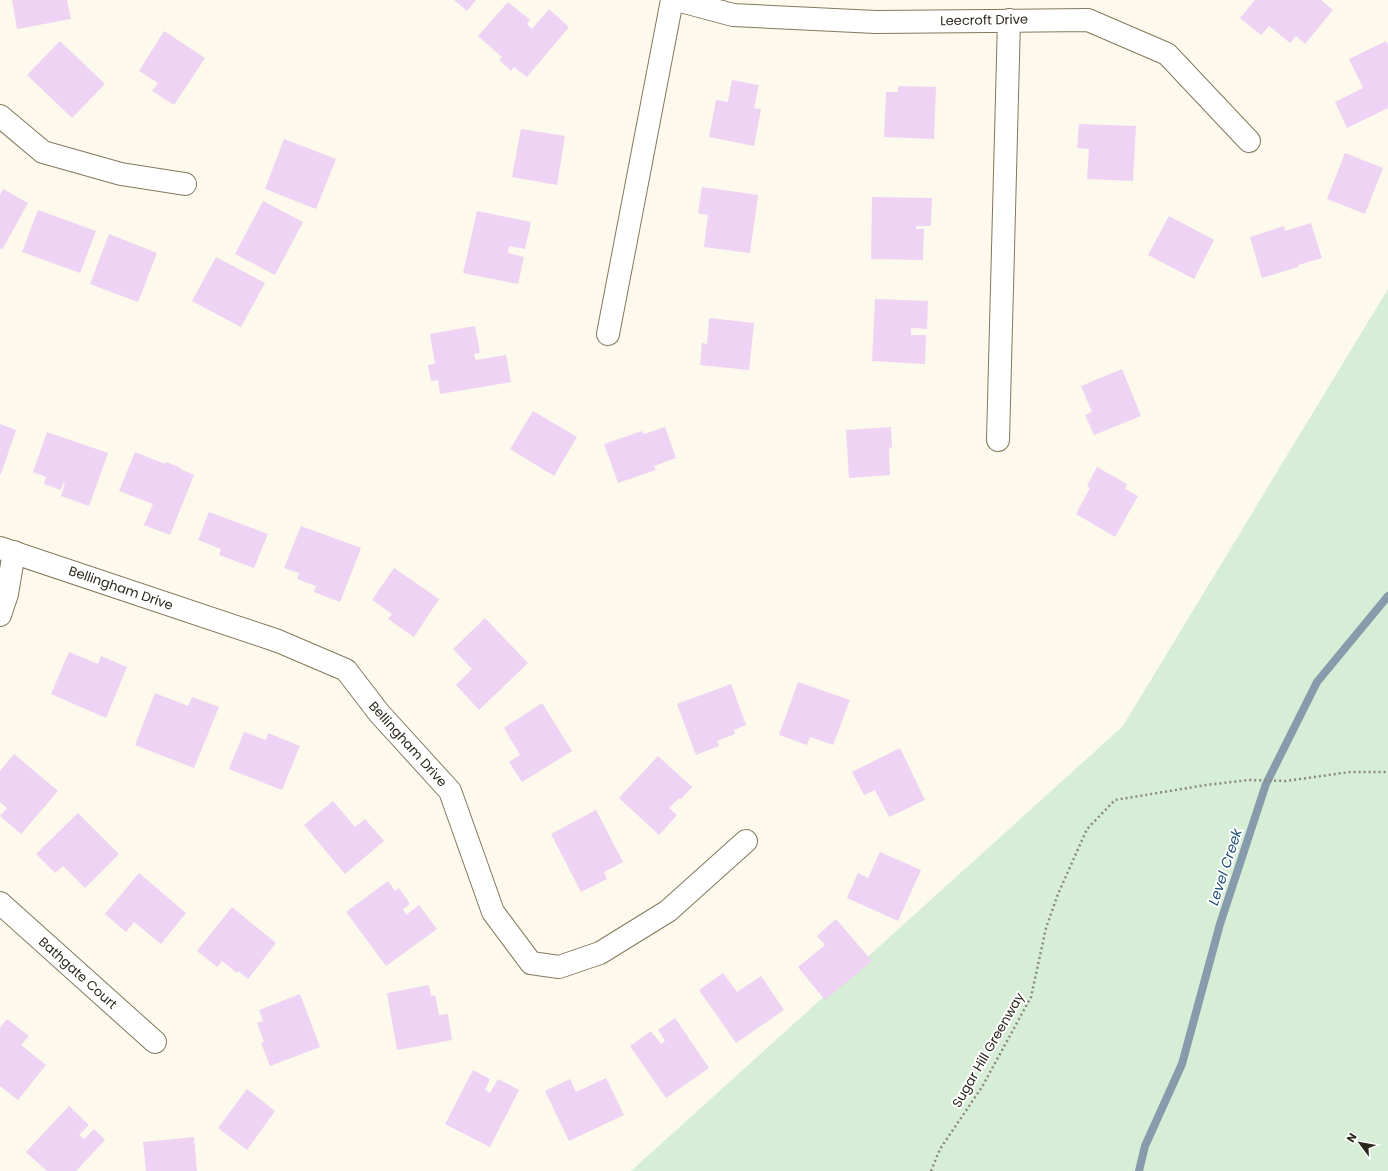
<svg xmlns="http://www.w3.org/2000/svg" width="1388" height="1171" font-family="Poppins,sans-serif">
	<rect width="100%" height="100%" fill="#fdf9ec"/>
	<polygon fill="#d6edd6" points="1388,289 1388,1171 631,1171 1123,726"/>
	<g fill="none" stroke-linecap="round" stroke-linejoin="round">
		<polyline stroke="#869bac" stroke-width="8" points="1139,1171 1145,1146 1182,1064 1220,924 1266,784 1317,682 1388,596"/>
	</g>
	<g fill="#eed3f4">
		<polygon points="12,0 67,0 71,19 17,29"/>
		<polygon points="454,0 476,0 467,11"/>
		<polygon points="1255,0 1321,0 1333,10 1305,44 1296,36 1290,43 1269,26 1261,35 1240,18"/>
		<polygon points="508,2 530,20 527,24 532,29 549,9 569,27 527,77 514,67 511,71 499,60 502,57 478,36"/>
		<polygon points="164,31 205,58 174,105 152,91 158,83 139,71"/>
		<polygon points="60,41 105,84 72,118 27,75"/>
		<polygon points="1386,41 1388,45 1388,108 1347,128 1335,102 1363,88 1349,59"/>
		<polygon points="732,80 759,85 754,108 761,109 754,146 709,137 716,100 728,102"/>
		<polygon points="898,86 936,87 934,139 884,137 886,92 898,92"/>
		<polygon points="1079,124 1136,126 1133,181 1087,179 1089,149 1077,148"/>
		<polygon points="521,129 565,136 557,185 512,177"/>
		<polygon points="284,139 336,159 316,209 265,189"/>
		<polygon points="1345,153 1383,168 1365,214 1327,199"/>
		<polygon points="702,187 758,195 750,253 704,247 708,215 698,213"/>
		<polygon points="3,189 28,203 2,250 0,248 0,195"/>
		<polygon points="872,197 932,198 931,226 916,226 916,229 924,229 923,260 871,259"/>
		<polygon points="263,201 303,222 275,275 235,254"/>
		<polygon points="38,210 96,231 80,273 22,252"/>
		<polygon points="477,211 531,222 525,249 509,246 508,253 524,257 518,284 463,273"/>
		<polygon points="1169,216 1214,240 1194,279 1148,255"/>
		<polygon points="1311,223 1322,258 1298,265 1298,267 1262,278 1250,237 1284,226 1285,231"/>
		<polygon points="109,234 157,253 138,302 90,284"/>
		<polygon points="216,257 265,283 241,327 192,301"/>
		<polygon points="875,299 928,301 927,329 911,328 911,335 926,335 925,364 872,361"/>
		<polygon points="709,318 754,323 749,370 700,365 702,343 707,344"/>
		<polygon points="475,326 480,353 474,354 476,360 506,355 511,382 440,394 438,380 431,381 428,365 435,364 430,334"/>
		<polygon points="1122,369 1141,416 1094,435 1085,415 1092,412 1081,386"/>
		<polygon points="533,411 577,437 554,476 510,449"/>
		<polygon points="0,424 16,430 1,474 0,474"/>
		<polygon points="665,427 676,458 654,466 656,470 618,483 604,444 642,431 644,434"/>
		<polygon points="891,427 892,448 889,447 890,475 849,478 846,430"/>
		<polygon points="47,432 108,453 89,506 61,496 65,484 63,483 61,490 44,484 46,477 33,472"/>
		<polygon points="135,452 165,464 166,462 181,468 180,469 194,475 170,535 144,525 153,504 119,491"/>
		<polygon points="1097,467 1127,484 1125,489 1138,496 1115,537 1076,514 1090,488 1087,486"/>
		<polygon points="209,512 268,534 254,568 219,555 221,549 198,540"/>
		<polygon points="301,526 361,548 340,602 314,592 316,586 297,579 299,573 284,568"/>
		<polygon points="394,568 439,599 414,637 388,619 392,614 372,600"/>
		<polygon points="485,618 528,663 479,710 456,685 472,669 453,649"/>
		<polygon points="69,652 98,664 101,656 127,667 106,718 51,694"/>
		<polygon points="798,682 850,700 833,745 810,737 807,745 779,735"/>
		<polygon points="731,684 746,725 734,730 735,734 717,741 719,746 696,755 677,704"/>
		<polygon points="155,693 188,706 192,697 219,707 194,768 135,745"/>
		<polygon points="542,703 572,751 522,782 509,762 520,755 504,728"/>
		<polygon points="244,732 266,740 268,733 300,746 282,790 229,769"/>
		<polygon points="900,748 925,800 889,817 875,790 864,795 852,772"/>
		<polygon points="14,754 58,791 21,834 0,816 7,808 0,802 0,771"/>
		<polygon points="658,756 692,787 681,799 679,798 669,808 677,815 659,835 619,798"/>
		<polygon points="333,801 355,827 365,819 384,841 345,874 304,825"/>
		<polygon points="596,810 623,862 604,872 607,879 581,892 551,834"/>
		<polygon points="78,813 119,854 85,888 63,866 55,873 36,854"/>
		<polygon points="880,852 921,870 898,921 847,898 858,873 868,878"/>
		<polygon points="139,873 186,913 161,944 134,922 126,932 105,914"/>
		<polygon points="388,881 395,891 399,888 410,904 403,909 406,915 419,905 437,929 386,966 346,912"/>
		<polygon points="232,907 276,943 248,979 238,971 237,973 222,961 217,967 197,951"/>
		<polygon points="836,919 872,961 825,1000 798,967 825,945 817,936"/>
		<polygon points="723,973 737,992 761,976 784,1010 736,1043 699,990"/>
		<polygon points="429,985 431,996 435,995 439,1015 448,1014 452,1040 397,1050 387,993"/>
		<polygon points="300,994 320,1047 270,1066 261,1043 264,1042 257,1023 263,1021 259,1010"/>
		<polygon points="675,1018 709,1068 666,1098 630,1046 651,1031 661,1044 665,1041 658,1030"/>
		<polygon points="7,1019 29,1036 21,1045 46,1065 18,1100 0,1086 0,1028"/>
		<polygon points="473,1070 490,1079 485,1090 490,1093 498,1079 519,1090 490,1147 445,1124"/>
		<polygon points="606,1078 624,1115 569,1141 545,1091 570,1079 576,1092"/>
		<polygon points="247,1089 275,1111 247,1150 218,1128"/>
		<polygon points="69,1106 89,1125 79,1135 84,1139 94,1129 105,1140 76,1171 47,1171 26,1152"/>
		<polygon points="194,1137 197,1171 146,1171 143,1142"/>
	</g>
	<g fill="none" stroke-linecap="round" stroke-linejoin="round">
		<g stroke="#82795c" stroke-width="24">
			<g id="minor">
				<polyline points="677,0 733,15 876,22 1088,20 1167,54 1249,141"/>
				<polyline points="0,116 43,152 121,174 185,184"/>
				<polyline points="608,334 672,0"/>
				<polyline points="998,440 1009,20"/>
				<polyline points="0,548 278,641 346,670 379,713 450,791 493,912 531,963 559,967 600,953 668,911 746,841"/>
				<polyline points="0,615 7,594 14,552"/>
				<polyline points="0,903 155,1042"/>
			</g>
		</g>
		<polyline stroke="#8d897c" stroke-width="2.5" stroke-dasharray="2 3" stroke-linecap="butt" points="931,1171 940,1149 982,1087 1031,997 1046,928 1058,894 1087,829 1115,800 1206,785 1249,780 1286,781 1350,772 1388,772"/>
		<use href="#minor" stroke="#fff" stroke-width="22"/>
	</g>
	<g text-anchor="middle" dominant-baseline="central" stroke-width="4" stroke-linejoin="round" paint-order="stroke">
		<g font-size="13" fill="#2b271b" stroke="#fff">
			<text transform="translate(984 20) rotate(-1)">Leecroft Drive</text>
			<text transform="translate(121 588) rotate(19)">Bellingham Drive</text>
			<text transform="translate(408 744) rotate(48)">Bellingham Drive</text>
			<text transform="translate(78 973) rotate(42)">Bathgate Court</text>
			<text transform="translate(988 1050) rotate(-60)">Sugar Hill Greenway</text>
		</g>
		<g font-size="14" font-style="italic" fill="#1d5076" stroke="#fff">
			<text transform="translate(1225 867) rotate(-72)">Level Creek</text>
		</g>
	</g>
	<g transform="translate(1360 1143) rotate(302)" stroke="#ffffff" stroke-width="3" paint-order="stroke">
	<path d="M0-3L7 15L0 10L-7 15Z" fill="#2b271b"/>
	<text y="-6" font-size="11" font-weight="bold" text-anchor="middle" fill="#2b271b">N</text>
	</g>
</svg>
